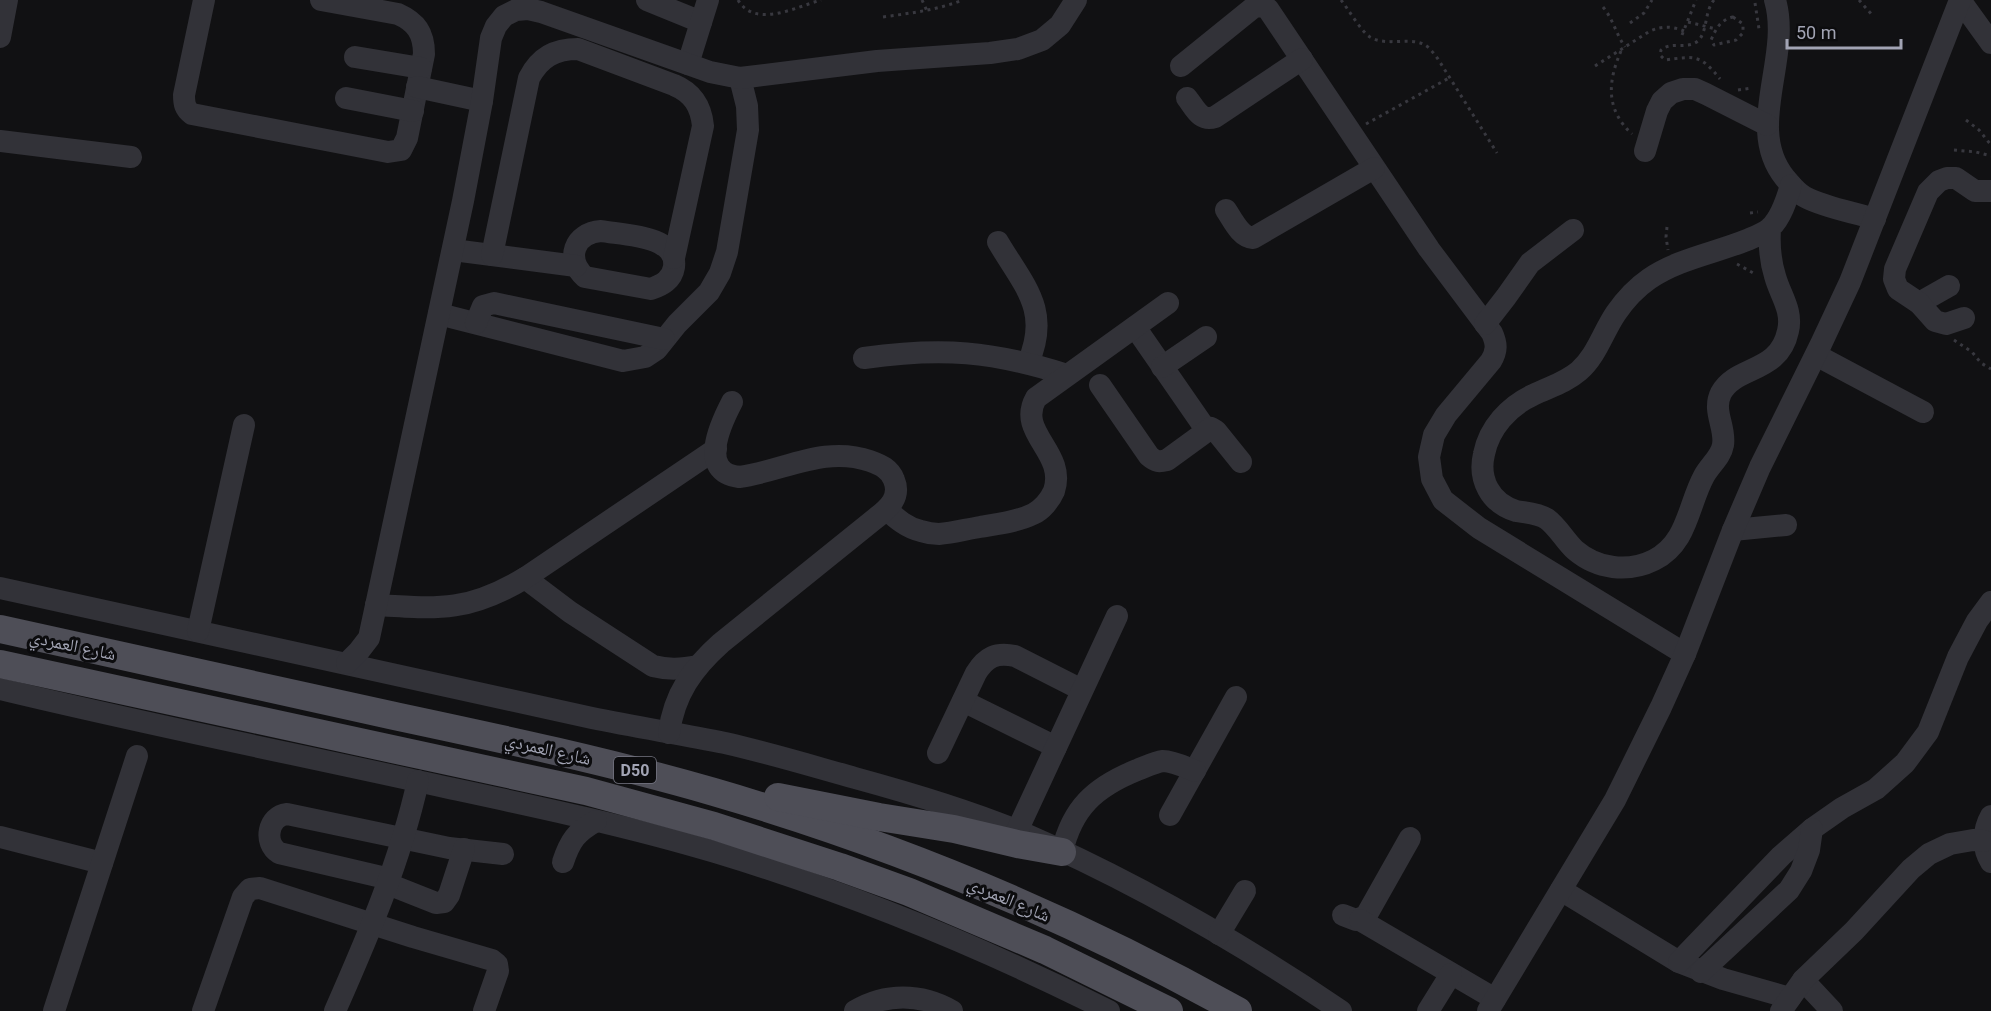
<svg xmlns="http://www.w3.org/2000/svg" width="1991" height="1011" font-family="Roboto,'Noto Naskh Arabic',sans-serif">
	<rect width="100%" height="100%" fill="#111113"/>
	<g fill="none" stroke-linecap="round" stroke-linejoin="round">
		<g stroke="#38383f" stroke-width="3" stroke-dasharray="3 4.5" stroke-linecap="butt">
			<path d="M738 0C755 29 796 7 821 0"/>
			<polyline points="922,0 927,11"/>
			<path d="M1341 0C1349 10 1360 30 1370 37 1388 48 1414 34 1429 48 1432 51 1435 55 1438 59L1497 153"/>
			<path d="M1714 0C1704 12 1708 31 1698 41 1687 50 1670 41 1661 50L1660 55 1665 60C1695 56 1700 54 1720 79"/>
			<polyline points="1859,0 1873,16"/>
			<polyline points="1755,3 1759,29"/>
			<path d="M1603 7C1613 19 1616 34 1625 47"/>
			<path d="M883 17C911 13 937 10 963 0"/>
			<path d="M1733 17 1743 24V33L1736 40 1714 45 1711 40C1716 29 1720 20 1733 17Z"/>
			<polyline points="1688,22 1716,29"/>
			<polyline points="1630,23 1644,13 1652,0"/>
			<polyline points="1682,35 1696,0"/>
			<path d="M1621 51C1608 81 1605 109 1632 134"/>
			<path d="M1595 66 1650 31C1662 26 1672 26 1684 31"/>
			<polyline points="1738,90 1752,88"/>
			<polyline points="1966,120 1979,130 1991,145"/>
			<polyline points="1366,124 1449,78"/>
			<polyline points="1954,150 1976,152 1991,156"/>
			<polyline points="1750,213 1758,212"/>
			<polyline points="1667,227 1666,237 1668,250"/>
			<polyline points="1737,264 1755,274"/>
			<polyline points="1954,340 1972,352 1981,363 1991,369"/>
		</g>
		<g stroke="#323238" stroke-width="22">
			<path d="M204 0 184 95C184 104 185 109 192 114L388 152 401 150 407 138 424 54C424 33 416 22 398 14L321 0"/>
			<polyline points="647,0 701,22"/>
			<path d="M1775 0C1792 58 1744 128 1785 178 1791 185 1797 193 1805 197 1826 208 1853 212 1875 219"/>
			<polyline points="1960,0 1991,43"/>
			<polyline points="0,37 7,0"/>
			<polyline points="355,57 421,68"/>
			<polyline points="688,64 708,0"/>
			<path d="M1181 66 1254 7 1261 6 1268 9 1429 249 1492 333C1497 344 1497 351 1491 361L1446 415 1434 435 1429 457 1432 479 1443 500 1479 528 1685 654"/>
			<polyline points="417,87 482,101"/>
			<polyline points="346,98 413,111"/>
			<path d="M1187 98C1195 108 1200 122 1215 117L1302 59"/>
			<polyline points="0,141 131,157"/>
			<polyline points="1645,151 1657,111 1662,101 1671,93 1683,89 1695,89 1706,94 1767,125"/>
			<path d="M1226 210C1233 220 1240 237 1253 238L1374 168"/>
			<path d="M1770 229C1769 245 1770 260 1775 276 1780 295 1793 310 1788 331 1779 374 1736 365 1721 393 1712 411 1726 427 1723 445 1721 457 1710 465 1704 476 1688 505 1688 543 1654 560 1628 573 1597 569 1575 550 1565 541 1558 527 1547 519 1537 513 1527 513 1516 511 1490 503 1478 479 1484 454 1489 428 1509 406 1533 395 1549 387 1565 383 1579 371 1597 355 1603 332 1616 313 1625 300 1636 288 1649 279 1678 259 1715 253 1747 240 1754 237 1765 233 1770 228 1781 218 1787 199 1791 185"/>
			<path d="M601 231C623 235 678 235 674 267 672 280 662 285 651 289L585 277C565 259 574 233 601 231Z"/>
			<path d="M998 242C1024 286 1051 310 1028 363"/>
			<polyline points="453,250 576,266"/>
			<path d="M492 255 529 78C540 57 555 49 578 49L674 85C693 93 701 106 703 126L674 258"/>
			<polyline points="1919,303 1949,286"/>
			<polyline points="439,314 623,361 645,357 657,349 677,324 709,292 720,273 727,252 748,130 747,106 740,78"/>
			<polyline points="1964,318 1946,324 1935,321 1919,303 1898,289 1894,279 1895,269 1928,192 1939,181 1947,178 1956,178 1975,191 1991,191"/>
			<polyline points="476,323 483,306 494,303 664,339"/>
			<polyline points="1485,324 1506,297 1530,263 1573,230"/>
			<polyline points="1135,327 1207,431"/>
			<polyline points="1816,355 1923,412"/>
			<path d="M864 358C942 347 992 351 1067 375"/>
			<polyline points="1162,367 1206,337"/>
			<path d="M1100 385 1149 456C1156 462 1159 462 1167 460L1211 428 1216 431 1241 462"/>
			<path d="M887 510C897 519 907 528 921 531 927 533 934 534 939 534 953 533 967 529 980 527 997 524 1017 522 1033 514 1042 510 1050 500 1054 491 1067 452 1016 433 1036 398L1168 303"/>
			<polyline points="1733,530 1786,525"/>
			<path d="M525 578 570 612 653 666C669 670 681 669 698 666"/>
			<path d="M0 588C197 631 394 675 592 718 636 727 680 734 725 743 769 753 812 766 855 778 910 793 965 809 1018 831 1131 880 1239 942 1341 1011"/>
			<path d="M376 605C439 609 468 612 525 578L716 449"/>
			<polyline points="198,631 244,425"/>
			<polyline points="347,663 359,651 369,638 463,201 482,101 491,38 496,26 504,16 516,10 528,9 541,12 710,72 740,78 877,61 990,53 1018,49 1042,40 1060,25 1076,0"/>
			<path d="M0 689C149 725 300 755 449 788 538 807 628 826 715 852 851 893 982 947 1109 1011"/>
			<polyline points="963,701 1056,747"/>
			<path d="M669 733C674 694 693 668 721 643L876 518C889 508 901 497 894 480 890 469 881 465 870 461 824 445 784 471 739 477 698 472 720 425 732 402"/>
			<path d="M938 753 976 673C986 657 996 652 1015 656L1082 690"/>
			<polyline points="1170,815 1236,697"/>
			<path d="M1991 816C1983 830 1982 848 1991 862"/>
			<polyline points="1017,831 1117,616"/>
			<polyline points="0,837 102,863"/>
			<path d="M1062 852C1072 808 1095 787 1137 770 1145 767 1155 762 1163 761 1173 761 1185 767 1195 771"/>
			<path d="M563 862C570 841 576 832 596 821"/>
			<path d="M390 879 279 853C263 843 268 816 287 814L449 848 503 854"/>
			<polyline points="388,884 436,903 444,902 449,895 464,849"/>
			<polyline points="1561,890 1679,962 1723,979 1790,998"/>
			<polyline points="1343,915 1356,920 1366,916 1410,838"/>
			<polyline points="1360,920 1495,999"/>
			<polyline points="1219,934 1245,891"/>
			<polyline points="1679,962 1781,856 1812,829 1842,808 1876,789 1905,763 1928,732 1958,657 1977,621 1991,602"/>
			<polyline points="1701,972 1789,890 1801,871 1809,850 1812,829"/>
			<polyline points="1803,980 1832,1011"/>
			<polyline points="54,1011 137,756"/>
			<polyline points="203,1011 243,897 250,889 260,888 413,937 492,960 497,964 498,971 484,1011"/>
			<path d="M335 1011C368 936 400 862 418 781"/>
			<path d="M855 1011C885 993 921 993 952 1011"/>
			<polyline points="1428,1011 1451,974"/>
			<polyline points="1488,1011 1615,800 1661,707 1685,654 1733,530 1760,467 1821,344 1850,282 1960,0"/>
			<polyline points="1781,1011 1803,980 1854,931 1911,869 1929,854 1950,844 1973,840 1984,841"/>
		</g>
		<g stroke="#4e4e57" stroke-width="28">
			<path d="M0 629C130 658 260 686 390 715 498 738 607 761 714 792 896 845 1072 918 1238 1011"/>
			<polyline points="0,664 586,791 714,826 840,867 909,892 1045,950 1169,1011"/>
			<polyline points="778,797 879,817 954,829 1017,844 1062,852"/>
		</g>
	</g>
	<g text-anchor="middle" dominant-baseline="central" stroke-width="6" stroke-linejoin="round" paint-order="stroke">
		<rect fill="#0c0c0e" stroke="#757682" stroke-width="1.5" x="614" y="757" width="42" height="26" rx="4.5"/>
		<g font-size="16" font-weight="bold" fill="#a2a4b4">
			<text x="635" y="770">D50</text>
		</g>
		<g font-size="18" fill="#a2a4b4" stroke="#0c0c0e">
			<text transform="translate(73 645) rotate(12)">شارع العمردي</text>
			<text transform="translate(548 749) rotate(13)">شارع العمردي</text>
			<text transform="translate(1009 899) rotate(23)">شارع العمردي</text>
		</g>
	</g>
	<path d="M1787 39v9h114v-9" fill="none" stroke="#a2a4b4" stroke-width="3"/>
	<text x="1796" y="39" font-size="18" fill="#a2a4b4" stroke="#0c0c0e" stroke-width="4.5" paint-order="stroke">50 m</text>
</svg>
